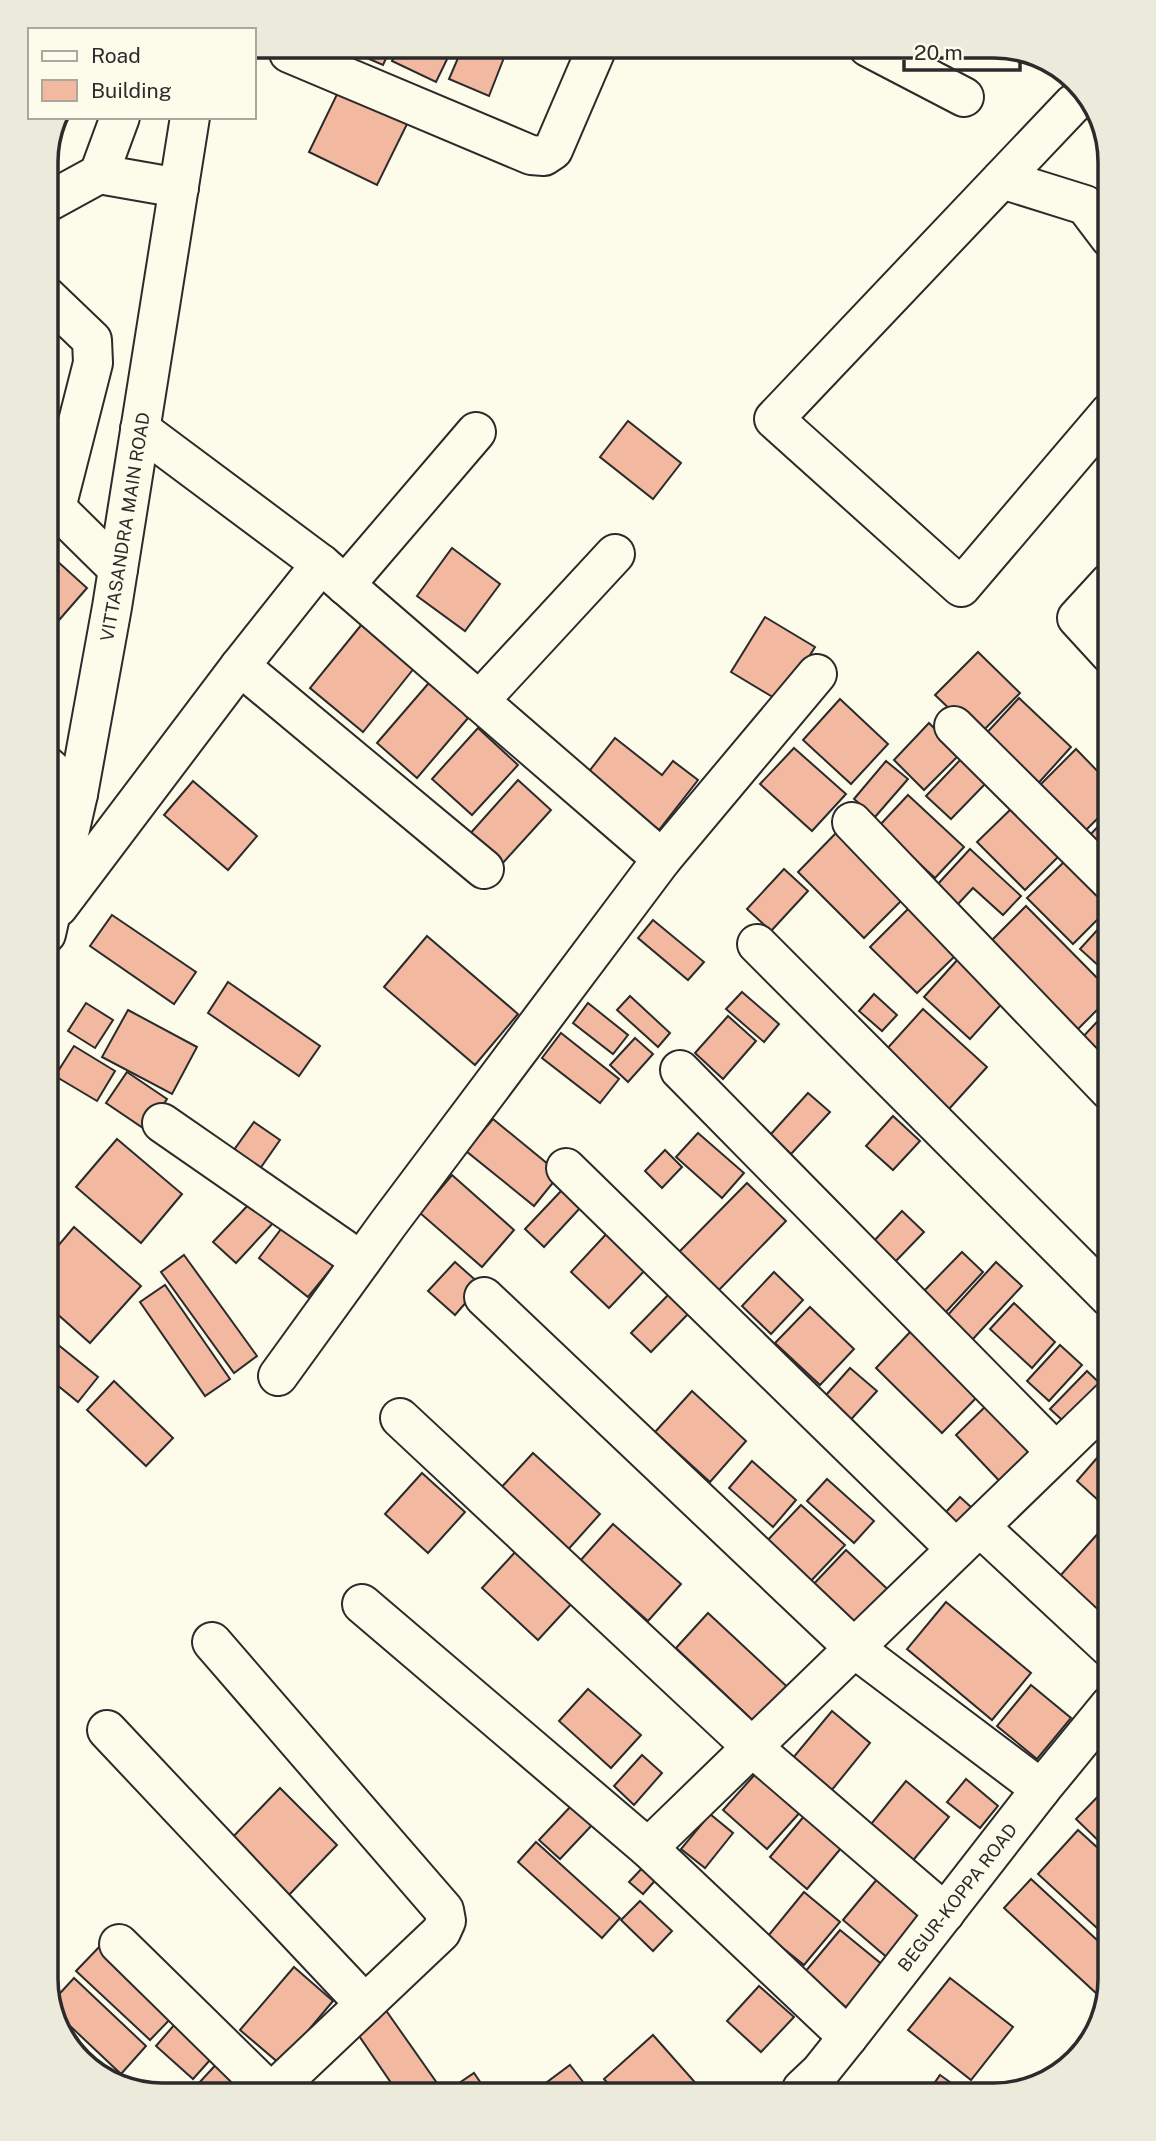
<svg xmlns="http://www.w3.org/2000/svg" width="1156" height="2141" font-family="'Public Sans',sans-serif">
	<rect width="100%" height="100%" fill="#fdfbea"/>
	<g fill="#f2b8a0" stroke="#2b2b2b" stroke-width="2">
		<polygon points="507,50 489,96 449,79 461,51"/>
		<polygon points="451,51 436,82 392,61 397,52"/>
		<polygon points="353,52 389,52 383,65"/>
		<polygon points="342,84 410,118 377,185 309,152"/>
		<polygon points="628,421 681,463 653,499 600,457"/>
		<polygon points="452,548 500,584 465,631 417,596"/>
		<polygon points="46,551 87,588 46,635"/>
		<polygon points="765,617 815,647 781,702 731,672"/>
		<polygon points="362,624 415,667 363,732 310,688"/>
		<polygon points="978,652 1020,693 978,736 935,695"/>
		<polygon points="434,677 474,711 417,778 377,743"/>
		<polygon points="1019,698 1071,747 1034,788 981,739"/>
		<polygon points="840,699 888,744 851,784 803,740"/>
		<polygon points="929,723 960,754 924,790 894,760"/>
		<polygon points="478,728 518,765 472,815 432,779"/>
		<polygon points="615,738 662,775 673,761 698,780 659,830 587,774"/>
		<polygon points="794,748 846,794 812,831 760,784"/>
		<polygon points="1076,749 1110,784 1110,806 1080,836 1035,790"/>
		<polygon points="963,757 988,781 951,819 926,796"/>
		<polygon points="886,761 908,779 875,817 854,799"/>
		<polygon points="518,780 551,810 501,865 468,836"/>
		<polygon points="193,781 257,836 228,870 164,815"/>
		<polygon points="908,795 964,847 935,878 879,826"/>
		<polygon points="1011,809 1058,857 1025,890 977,842"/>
		<polygon points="1110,814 1110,864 1086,839"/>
		<polygon points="836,833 902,900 864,938 798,872"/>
		<polygon points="970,849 1021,896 1003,915 973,888 958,904 937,885"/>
		<polygon points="1065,861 1110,907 1073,944 1027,898"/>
		<polygon points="784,869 808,891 771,931 747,909"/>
		<polygon points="1026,906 1110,991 1110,997 1078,1029 991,941"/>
		<polygon points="908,909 955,956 917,993 870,947"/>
		<polygon points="112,915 196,972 174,1004 90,946"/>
		<polygon points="1110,916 1110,976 1080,949"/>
		<polygon points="653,920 704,962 688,980 638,938"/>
		<polygon points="427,936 518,1014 475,1065 384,987"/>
		<polygon points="959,958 1006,999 970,1039 924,997"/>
		<polygon points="228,982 320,1046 299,1076 208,1013"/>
		<polygon points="742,992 779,1024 764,1042 726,1009"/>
		<polygon points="874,994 897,1015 882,1031 859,1011"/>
		<polygon points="630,996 670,1033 658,1047 617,1010"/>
		<polygon points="86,1003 113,1020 95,1048 68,1031"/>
		<polygon points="588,1003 628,1035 613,1054 573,1023"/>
		<polygon points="1110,1008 1110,1070 1079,1041"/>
		<polygon points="923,1009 987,1067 949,1109 885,1051"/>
		<polygon points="128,1010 197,1047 172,1094 102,1057"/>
		<polygon points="728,1016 756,1041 723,1079 695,1053"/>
		<polygon points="561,1033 619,1079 600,1103 542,1058"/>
		<polygon points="635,1038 653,1054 628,1082 610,1065"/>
		<polygon points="74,1046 115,1071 97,1101 55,1076"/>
		<polygon points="127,1072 167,1099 146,1130 106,1103"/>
		<polygon points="808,1093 830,1112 791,1154 770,1135"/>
		<polygon points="893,1116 920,1141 893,1170 866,1146"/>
		<polygon points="493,1119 560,1174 534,1206 466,1151"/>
		<polygon points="254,1122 280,1140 252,1180 226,1161"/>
		<polygon points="698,1133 744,1173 722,1198 676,1157"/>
		<polygon points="117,1139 182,1194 141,1243 76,1187"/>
		<polygon points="665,1150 682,1167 662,1188 645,1171"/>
		<polygon points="452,1175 514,1230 482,1267 420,1213"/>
		<polygon points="747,1183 786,1221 717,1292 678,1253"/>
		<polygon points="562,1190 581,1207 544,1247 525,1229"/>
		<polygon points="252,1201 274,1222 236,1263 213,1242"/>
		<polygon points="902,1211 924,1232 892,1265 871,1244"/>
		<polygon points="288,1220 338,1260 308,1297 259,1258"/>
		<polygon points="74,1227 141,1286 90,1343 46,1304 46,1260"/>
		<polygon points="610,1230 648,1267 609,1308 571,1272"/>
		<polygon points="1110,1242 1110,1268 1097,1257"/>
		<polygon points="962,1252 983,1272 944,1314 922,1293"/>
		<polygon points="184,1255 257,1356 234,1373 161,1272"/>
		<polygon points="455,1262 481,1285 455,1315 428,1291"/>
		<polygon points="996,1262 1022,1286 972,1340 946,1317"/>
		<polygon points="774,1272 803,1300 771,1334 742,1306"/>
		<polygon points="165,1285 230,1379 205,1396 140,1302"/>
		<polygon points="671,1292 691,1311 651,1352 631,1333"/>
		<polygon points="1014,1303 1055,1342 1032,1368 990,1329"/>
		<polygon points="810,1307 854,1349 820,1385 775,1343"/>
		<polygon points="912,1330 979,1395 942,1433 876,1368"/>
		<polygon points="46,1335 98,1377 78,1402 46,1376"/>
		<polygon points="1060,1345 1082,1365 1049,1401 1027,1381"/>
		<polygon points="850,1368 877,1391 845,1426 819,1403"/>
		<polygon points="1087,1371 1108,1391 1071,1428 1050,1409"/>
		<polygon points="114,1381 173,1438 146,1466 87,1410"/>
		<polygon points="692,1391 746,1441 710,1482 655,1432"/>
		<polygon points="988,1404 1039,1458 1007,1489 956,1435"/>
		<polygon points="1110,1443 1110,1511 1077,1481"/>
		<polygon points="533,1453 600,1514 565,1553 497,1492"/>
		<polygon points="752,1461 796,1500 773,1527 729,1488"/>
		<polygon points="422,1473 465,1512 428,1553 385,1514"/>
		<polygon points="827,1479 874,1521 854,1543 807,1501"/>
		<polygon points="960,1497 984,1519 967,1537 943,1515"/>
		<polygon points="801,1505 845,1545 808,1584 764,1544"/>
		<polygon points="613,1524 681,1584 648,1621 580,1561"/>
		<polygon points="1101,1530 1110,1538 1110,1622 1060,1576"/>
		<polygon points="518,1549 574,1601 538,1640 482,1588"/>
		<polygon points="846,1550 898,1599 861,1639 808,1590"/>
		<polygon points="946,1602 1031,1673 992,1720 907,1649"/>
		<polygon points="708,1613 796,1695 763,1730 676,1648"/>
		<polygon points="1031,1685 1071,1718 1037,1759 997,1726"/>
		<polygon points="588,1689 641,1735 611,1768 559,1721"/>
		<polygon points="832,1711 870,1743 831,1791 792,1759"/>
		<polygon points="642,1755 662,1773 634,1805 614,1786"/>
		<polygon points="759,1770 803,1809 767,1849 723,1810"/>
		<polygon points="966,1779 998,1806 980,1828 947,1802"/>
		<polygon points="906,1781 949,1817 910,1864 867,1829"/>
		<polygon points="1110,1784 1110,1852 1076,1819"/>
		<polygon points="280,1788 337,1845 286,1898 228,1842"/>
		<polygon points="572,1805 593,1824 560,1859 539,1840"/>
		<polygon points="710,1814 733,1833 705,1868 681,1849"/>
		<polygon points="805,1815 842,1847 807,1889 770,1857"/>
		<polygon points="1078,1830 1110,1859 1110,1940 1038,1874"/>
		<polygon points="536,1842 620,1918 602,1938 518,1862"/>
		<polygon points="648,1862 661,1874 643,1894 629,1882"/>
		<polygon points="878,1878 925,1917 889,1959 843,1920"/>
		<polygon points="1031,1879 1110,1952 1110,1980 1097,1994 1004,1908"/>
		<polygon points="804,1892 840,1922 804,1965 768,1936"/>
		<polygon points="640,1901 672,1931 653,1951 621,1920"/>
		<polygon points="840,1930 884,1966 848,2009 805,1972"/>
		<polygon points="103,1943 177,2012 150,2040 76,1971"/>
		<polygon points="294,1967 333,2001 280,2064 240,2030"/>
		<polygon points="74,1978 146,2046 121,2074 51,2008 50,2004"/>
		<polygon points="950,1978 1013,2027 971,2080 908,2030"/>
		<polygon points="759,1986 794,2017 761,2052 727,2021"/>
		<polygon points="385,2009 437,2083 424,2093 398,2093 355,2030"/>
		<polygon points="181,2017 219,2050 193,2079 156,2046"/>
		<polygon points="653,2035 700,2088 697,2090 614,2091 604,2079"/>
		<polygon points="222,2058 254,2094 209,2095 198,2084"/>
		<polygon points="570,2065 590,2091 535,2091"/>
		<polygon points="474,2073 487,2092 446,2092"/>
		<polygon points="940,2075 957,2087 931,2088"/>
	</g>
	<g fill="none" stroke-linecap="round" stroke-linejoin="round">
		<g stroke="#2b2b2b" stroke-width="42">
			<g id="minor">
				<polyline points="868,47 964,97"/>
				<polyline points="289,53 531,155 544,156 553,150 596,50"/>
				<polyline points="1085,96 1073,104 774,419 961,587 1110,412"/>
				<polyline points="99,174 179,188"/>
				<polyline points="1002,179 1085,205 1110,238"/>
				<polyline points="46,203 99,174 120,117"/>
				<polyline points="46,296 92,340 93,363 56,508"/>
				<polyline points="140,429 321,564 662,859 388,1224 278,1376"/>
				<polyline points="46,498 118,569"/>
				<polyline points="345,585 476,432"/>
				<polyline points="1110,654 1077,618 1110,582"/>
				<polyline points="240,666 484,869"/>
				<polyline points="479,701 615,554"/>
				<polyline points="954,726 1110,881"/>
				<polyline points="46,765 78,794"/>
				<polyline points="852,822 1110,1091"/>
				<polyline points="662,859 817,674"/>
				<polyline points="58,907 240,666 321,564"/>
				<path id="s1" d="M46 934 78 794 112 607 190 117"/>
				<polyline points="757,944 1110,1298"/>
				<polyline points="680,1070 1056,1452"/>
				<polyline points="162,1123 361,1261"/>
				<polyline points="566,1168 956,1549"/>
				<polyline points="484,1297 854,1648 1041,1789"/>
				<polyline points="400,1418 752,1747 945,1913"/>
				<polyline points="980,1527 1110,1648"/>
				<polyline points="362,1604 648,1848 848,2037"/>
				<polyline points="212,1642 444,1910 446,1921 441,1932 270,2094"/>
				<polyline points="107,1730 365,2004"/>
				<polyline points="648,1848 1110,1400"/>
				<polyline points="119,1944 271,2093"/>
			</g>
		</g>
		<g stroke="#2b2b2b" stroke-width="42">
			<g id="major">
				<path id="s2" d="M802 2089 820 2072 848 2037 1041 1789 1110 1705"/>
			</g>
		</g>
		<use href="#minor" stroke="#fdfbea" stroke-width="38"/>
		<use href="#major" stroke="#fdfbea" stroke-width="38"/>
	</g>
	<g text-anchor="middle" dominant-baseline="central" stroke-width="5" stroke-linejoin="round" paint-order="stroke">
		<g font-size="18" fill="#2b2b2b" stroke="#fdfbea">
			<text stroke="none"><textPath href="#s1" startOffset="415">VITTASANDRA MAIN ROAD</textPath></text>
			<text stroke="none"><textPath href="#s2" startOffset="247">BEGUR-KOPPA ROAD</textPath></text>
		</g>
	</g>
	<path d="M0 0H1156V2141H0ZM162 58H994A104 104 0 0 1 1098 162V1979A104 104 0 0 1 994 2083H162A104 104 0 0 1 58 1979V162A104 104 0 0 1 162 58Z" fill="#eceadb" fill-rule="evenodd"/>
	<path fill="none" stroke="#2b2b2b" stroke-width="3.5" d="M162 58H994A104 104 0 0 1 1098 162V1979A104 104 0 0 1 994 2083H162A104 104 0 0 1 58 1979V162A104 104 0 0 1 162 58Z"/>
	<rect x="28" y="28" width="228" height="91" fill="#fdfbea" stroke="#a9a89e" stroke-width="2"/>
	<rect x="42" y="51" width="35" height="10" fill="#fdfbea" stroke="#a9a89e" stroke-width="2"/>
	<text x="91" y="63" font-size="21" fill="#2b2b2b">Road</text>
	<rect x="42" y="80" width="35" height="21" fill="#f2b8a0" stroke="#a9a89e" stroke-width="2"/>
	<text x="91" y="98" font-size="21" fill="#2b2b2b">Building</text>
	<path d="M904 60v10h116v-10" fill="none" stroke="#2b2b2b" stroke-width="3.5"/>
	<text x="914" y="60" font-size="21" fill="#2b2b2b" stroke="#fdfbea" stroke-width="5" paint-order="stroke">20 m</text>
</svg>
